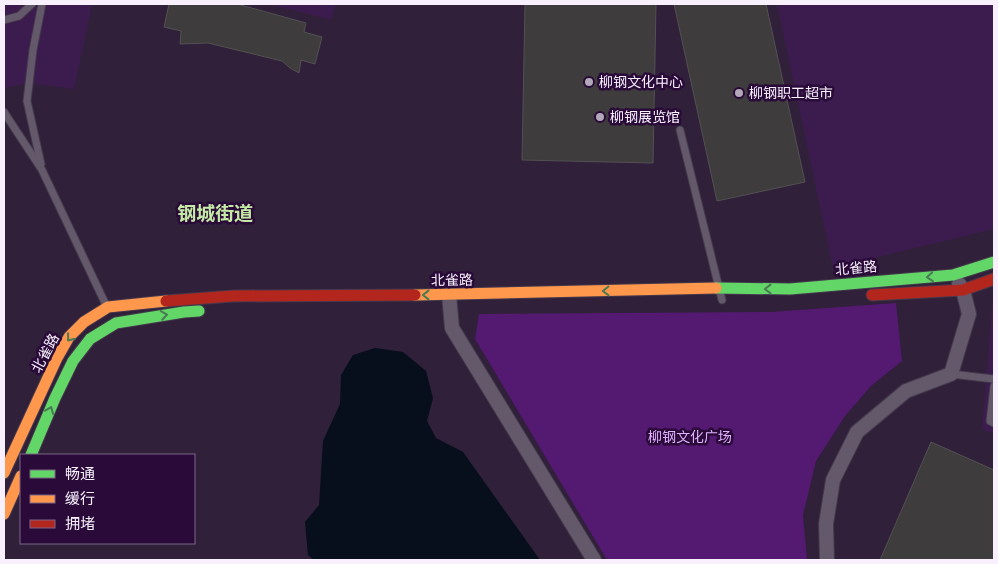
<svg xmlns="http://www.w3.org/2000/svg" width="998" height="564" font-family="Jost,'Noto Sans SC',sans-serif">
	<rect width="100%" height="100%" fill="#30203a"/>
	<g fill="#3c1c4e">
		<polygon points="4,4 92,4 74,89 29,83 4,88"/>
		<polygon points="268,4 335,4 332,20"/>
		<polygon points="777,4 994,4 994,229 833,268"/>
		<polygon points="993,297 994,297 994,434 982,429"/>
	</g>
	<polygon fill="#541970" points="896,303 902,361 871,386 845,416 816,461 803,515 807,560 607,560 475,339 479,314 771,312"/>
	<polygon fill="#070e1c" points="375,348 403,352 426,371 433,398 427,421 436,438 463,452 540,560 314,560 308,555 305,522 319,505 323,441 340,404 341,375 353,355"/>
	<g fill="#3e3c3d" stroke="#525153">
		<polygon points="169,4 237,4 306,23 304,32 322,37 315,64 301,60 299,73 290,68 282,61 208,43 180,44 181,31 164,27"/>
		<polygon points="525,4 656,4 653,163 522,160"/>
		<polygon points="674,4 766,4 805,182 717,201"/>
		<polygon points="931,442 994,470 994,560 880,560"/>
	</g>
	<g fill="none" stroke-linecap="round" stroke-linejoin="round">
		<g stroke="#44394c" stroke-width="9">
			<g id="lane">
				<polyline points="4,20 19,16 32,4"/>
				<polyline points="4,112 42,170 106,305"/>
				<polyline points="680,130 722,300"/>
				<polyline points="41,164 27,101 33,50 42,4"/>
				<polyline points="951,374 994,379"/>
				<polyline points="994,386 990,421 994,423"/>
			</g>
		</g>
		<g stroke="#44394c" stroke-width="16">
			<g id="street">
				<polyline points="449,295 452,328 594,560"/>
				<polyline points="827,560 826,524 833,480 857,432 906,391 951,374 969,314 963,290 959,284"/>
			</g>
		</g>
		<g stroke="#44394c" stroke-width="13">
			<g id="fast">
				<polyline points="716,288 790,289 953,275 994,262"/>
				<polyline points="31,455 55,398 73,361 90,339 116,323 184,312 199,311"/>
			</g>
		</g>
		<g stroke="#44394c" stroke-width="13">
			<g id="slow">
				<polyline points="415,295 716,288"/>
				<polyline points="4,473 57,358 69,337 84,322 108,307 166,301"/>
				<polyline points="4,514 21,476"/>
			</g>
		</g>
		<g stroke="#44394c" stroke-width="13">
			<g id="jam">
				<polyline points="872,295 963,290 994,279"/>
				<polyline points="166,301 233,296 415,295"/>
			</g>
		</g>
		<use href="#lane" stroke="#64586b" stroke-width="7"/>
		<use href="#street" stroke="#64586b" stroke-width="14"/>
		<use href="#fast" stroke="#63d668" stroke-width="11"/>
		<use href="#slow" stroke="#ff974d" stroke-width="11"/>
		<use href="#jam" stroke="#b3261e" stroke-width="11"/>
	</g>
	<defs><path id="oneway-chevron" d="M-2-3.5L2.5 0L-2 3.5" fill="none" stroke-width="1.6" stroke-linecap="round" stroke-linejoin="round" transform="scale(1.25)"/></defs>
	<g stroke="#497a53">
		<use href="#oneway-chevron" transform="translate(930 277) rotate(175)"/>
		<use href="#oneway-chevron" transform="translate(768 289) rotate(-180)"/>
		<use href="#oneway-chevron" transform="translate(606 291) rotate(179)"/>
		<use href="#oneway-chevron" transform="translate(426 295) rotate(180)"/>
		<use href="#oneway-chevron" transform="translate(164 315) rotate(-9)"/>
		<use href="#oneway-chevron" transform="translate(70 338) rotate(128)"/>
		<use href="#oneway-chevron" transform="translate(50 410) rotate(-67)"/>
	</g>
	<g fill="#b2a8b9" stroke="#290a39" stroke-width="2">
		<circle cx="589" cy="82" r="5"/>
		<circle cx="739" cy="93" r="5"/>
		<circle cx="600" cy="117" r="5"/>
	</g>
	<g text-anchor="middle" dominant-baseline="central" stroke-width="5" stroke-linejoin="round" paint-order="stroke">
		<g font-size="14" fill="#f8f1fd" stroke="#290a39" text-anchor="start">
			<text x="599" y="82">柳钢文化中心</text>
			<text x="749" y="93">柳钢职工超市</text>
			<text x="610" y="117">柳钢展览馆</text>
		</g>
		<g font-size="14" fill="#f8f1fd" stroke="#290a39">
			<text transform="translate(856 268) rotate(-5)">北雀路</text>
			<text transform="translate(452 280) rotate(-1)">北雀路</text>
			<text transform="translate(45 353) rotate(-62)">北雀路</text>
		</g>
		<g font-size="14" fill="#e0b2fe" stroke="#290a39">
			<text x="690" y="437">柳钢文化广场</text>
		</g>
		<g font-size="19" font-weight="bold" fill="#c4eaa4" stroke="#290a39">
			<text x="215" y="213">钢城街道</text>
		</g>
	</g>
	<rect width="998" height="564" fill="none" stroke="#f8f1fd" stroke-width="10"/>
	<rect x="20" y="454" width="175" height="90" fill="#290a39" stroke="#7c6687"/>
	<rect x="30" y="470" width="25" height="8" fill="#63d668" stroke="#7c6687"/>
	<text x="65" y="479" font-size="15" fill="#f8f1fd">畅通</text>
	<rect x="30" y="495" width="25" height="8" fill="#ff974d" stroke="#7c6687"/>
	<text x="65" y="504" font-size="15" fill="#f8f1fd">缓行</text>
	<rect x="30" y="520" width="25" height="8" fill="#b3261e" stroke="#7c6687"/>
	<text x="65" y="529" font-size="15" fill="#f8f1fd">拥堵</text>
</svg>
